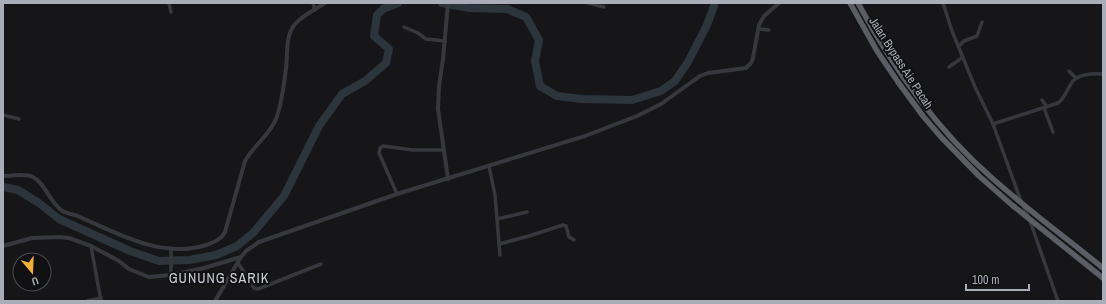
<svg xmlns="http://www.w3.org/2000/svg" width="1106" height="304" font-family="'Archivo Narrow',sans-serif">
	<rect width="100%" height="100%" fill="#161618"/>
	<g fill="none" stroke-linecap="round" stroke-linejoin="round">
		<g stroke="#2c353c" stroke-width="8">
			<polyline points="442,3 469,8 507,9 526,17 539,40 535,61 540,86 557,96 581,99 632,100 661,91 675,81 688,62 707,25 714,6 714,3"/>
			<polyline points="3,187 18,190 39,203 59,219 130,251 159,261 189,260 216,255 237,246 253,233 284,196 319,126 342,94 365,81 386,63 389,49 374,36 377,15 383,9 398,3"/>
		</g>
		<g stroke="#37383d" stroke-width="3.5">
			<polyline points="169,3 171,12"/>
			<polyline points="313,3 315,10"/>
			<polyline points="588,3 604,7"/>
			<polyline points="943,3 952,31 975,87 993,124 1022,204 1029,218 1058,301"/>
			<polyline points="404,27 418,33 426,39 445,41"/>
			<polyline points="758,29 769,30"/>
			<polyline points="959,46 964,41 977,36 982,22"/>
			<polyline points="949,67 963,57"/>
			<polyline points="1069,71 1076,78"/>
			<polyline points="1042,100 1047,107"/>
			<polyline points="1044,108 1053,132"/>
			<polyline points="3,115 19,119"/>
			<path d="M993 124 1058 103C1065 98 1066 91 1071 84 1076 74 1093 73 1103 74"/>
			<polyline points="489,166 495,195 500,255"/>
			<polyline points="397,194 379,153 380,148 383,146 413,150 443,150"/>
			<polyline points="497,219 527,212"/>
			<polyline points="499,244 529,236 563,225 566,226 569,237 574,240"/>
			<polyline points="91,246 101,301"/>
			<polyline points="238,263 254,288 258,289 321,264"/>
			<polyline points="171,275 171,248"/>
			<polyline points="87,301 101,298"/>
		</g>
		<g stroke="#37383d" stroke-width="4">
			<path d="M3 176C12 176 25 173 33 177 44 182 50 202 61 210 66 214 74 214 80 217 118 234 163 259 206 245 214 242 221 240 225 232L245 161C253 146 269 136 276 119 282 103 284 85 286 68 288 54 285 36 295 24 303 15 316 9 325 3"/>
			<polyline points="448,179 438,109 439,86 443,59 448,3"/>
			<polyline points="3,246 32,238 60,237 69,238 91,246 119,261 129,269 149,277 171,275 204,268 241,257"/>
			<polyline points="215,301 241,257 246,251 259,242 397,194 585,136 637,116 661,104 700,76 708,73 746,68 751,63 753,58 759,25 764,16 779,3"/>
		</g>
		<g stroke="#5b5e65" stroke-width="5.5">
			<polyline points="850,3 877,51 898,82 923,116 941,137 979,176 1012,205 1103,278"/>
			<path d="M858 3C893 68 936 129 992 178 1028 210 1066 238 1103 268"/>
		</g>
	</g>
	<g text-anchor="middle" dominant-baseline="central" stroke-width="4" stroke-linejoin="round" paint-order="stroke">
		<g font-size="12" fill="#a8adb8" stroke="#111113">
			<text transform="translate(901 63) rotate(57)">Jalan Bypass Aie Pacah</text>
		</g>
		<g font-size="14" letter-spacing="1" fill="#c9ccd4" stroke="#111113">
			<text x="219" y="278">GUNUNG SARIK</text>
		</g>
	</g>
	<rect width="1106" height="304" fill="none" stroke="#a8adb8" stroke-width="8"/>
	<g transform="translate(32 272) rotate(161)"><circle r="19" fill="#111113" stroke="#4d4f55"/>
	<path d="M0-3L7 15L0 10L-7 15Z" fill="#f2b134"/>
	<text y="-6" font-size="11" font-weight="bold" text-anchor="middle" fill="#a8adb8">U</text>
	</g>
	<path d="M966 284v6h63v-6" fill="none" stroke="#a8adb8" stroke-width="2"/>
	<text x="972" y="284" font-size="12" fill="#a8adb8" stroke="#111113" stroke-width="3" paint-order="stroke">100 m</text>
</svg>
